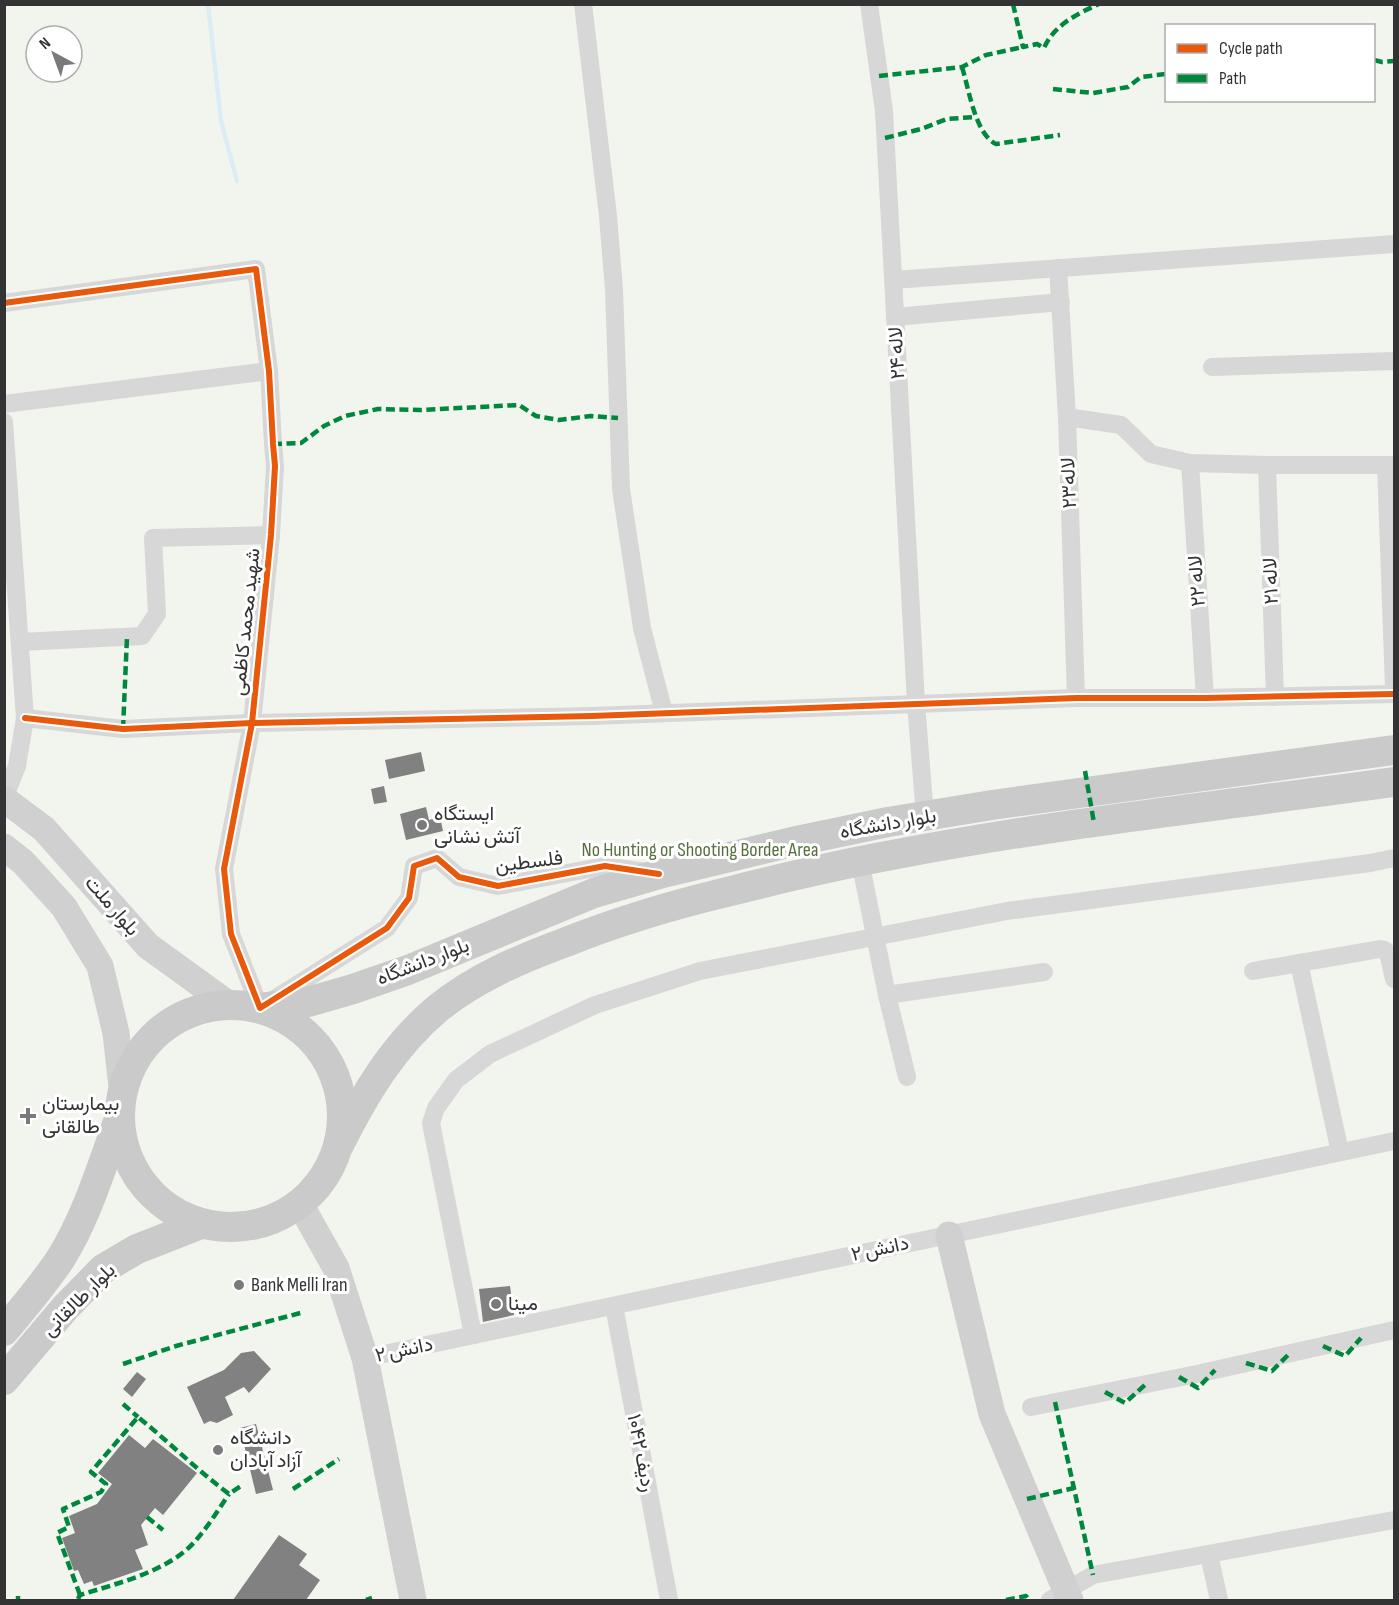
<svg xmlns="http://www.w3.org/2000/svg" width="1399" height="1605" font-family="'Sofia Sans Condensed',Vazirmatn,sans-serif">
	<rect width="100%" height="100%" fill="#fff"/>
	<path fill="#f1f5ed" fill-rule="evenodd" d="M5 5H1394V1600H5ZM1166 26H1374V100H1166ZM36 36H72V72H36Z"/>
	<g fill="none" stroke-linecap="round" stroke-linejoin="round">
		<polyline stroke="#ddebf3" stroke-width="4.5" points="208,4 221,121 237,181"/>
	</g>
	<g fill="#818181">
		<polygon points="421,752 425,771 389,779 385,760"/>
		<polygon points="384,786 387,802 374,804 371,789"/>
		<polygon points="426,807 429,820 440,817 443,831 406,840 400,814"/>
		<polygon points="510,1286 514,1315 483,1322 479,1289"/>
		<polygon points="254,1351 271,1369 249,1393 244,1387 225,1397 233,1415 217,1423 210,1421 204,1424 187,1387 224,1370 241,1353"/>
		<polygon points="137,1372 146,1379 132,1397 123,1389"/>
		<polygon points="256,1424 273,1490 256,1494 240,1428"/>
		<polygon points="129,1435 145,1448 153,1439 197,1473 163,1515 155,1508 141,1525 148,1545 135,1550 143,1569 94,1586 92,1581 84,1584 78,1570 74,1571 62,1538 75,1533 69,1516 97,1504 112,1484 98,1473"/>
		<polygon points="279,1535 307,1554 299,1565 320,1580 306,1600 233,1600"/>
	</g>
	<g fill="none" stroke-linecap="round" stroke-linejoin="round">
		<g stroke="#d7d7d7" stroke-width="18">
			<polyline points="583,4 608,216 614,290 621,489 642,628 664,713"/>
			<polyline points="869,4 884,111 916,703 925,817"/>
			<polyline points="1058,268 1067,417 1076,698"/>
			<polyline points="893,280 1394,244"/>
			<polyline points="4,303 256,269 269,371 273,444 275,466 271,535 252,723 224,869 231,934 260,1008 387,928 409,898 414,866 437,858 459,877 498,886 605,866 645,872"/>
			<polyline points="895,317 1061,302"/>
			<polyline points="1212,367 1394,361"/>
			<polyline points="4,404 269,371"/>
			<polyline points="1067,417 1121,425 1151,454 1190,463 1267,465 1394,465"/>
			<polyline points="4,422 25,718 17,766 4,798"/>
			<polyline points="1190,463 1205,698"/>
			<polyline points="1267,465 1275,697"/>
			<polyline points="1386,465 1394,688"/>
			<polyline points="20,642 142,636 157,614 153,538 271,535"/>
			<polyline points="25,718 123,729 252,723 592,716 1076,698 1205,698 1394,694"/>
			<polyline points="860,861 887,995 907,1077"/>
			<polyline points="1299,963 1340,1152"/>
			<polyline points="1253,971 1380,949 1385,950 1388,953 1394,979"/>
			<polyline points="887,995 1044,972"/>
			<polyline points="614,1306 669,1600"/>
			<polyline points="473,1335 431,1123 436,1108 456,1080 490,1054 595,1005 700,971 1007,911 1370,863 1394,858"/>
			<polyline points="365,1358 1394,1141"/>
			<polyline points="1031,1407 1197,1374 1394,1330"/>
			<polyline points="1209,1555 1219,1600"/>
			<polyline points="1050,1600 1093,1575 1394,1520"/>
		</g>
		<g stroke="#d0d0d0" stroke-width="27">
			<polyline points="4,799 44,829 148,946 228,1004"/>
			<polyline points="4,847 23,862 64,907 100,966 116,1033 122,1087"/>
			<polyline points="300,1204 336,1268 365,1358 413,1600"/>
			<polyline points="949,1235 992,1414 1070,1600"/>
		</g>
		<g stroke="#cacaca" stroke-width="30">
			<circle cx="231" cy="1116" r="111"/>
			<polyline points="260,1008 308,1002 353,989 408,970 594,893 659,874 792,842 888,822 992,805 1394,750"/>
			<path d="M339 1145C364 1095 393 1046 437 1009 475 978 520 959 566 942 619 921 672 905 727 892 782 878 837 865 892 855 1058 823 1227 805 1394 782"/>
			<path d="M4 1331C24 1307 44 1284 61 1258 87 1216 101 1168 118 1122"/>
			<polyline points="4,1380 65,1308 103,1269 137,1249 201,1224"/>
		</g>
		<g stroke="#00873e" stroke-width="4.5" stroke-dasharray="9 4.5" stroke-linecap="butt">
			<path d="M1013 4 1023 47 1037 44 1044 48C1054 25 1077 14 1099 4"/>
			<polyline points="1374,60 1382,62 1394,61"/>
			<path d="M962 67C969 89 975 134 996 144L1060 135"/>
			<polyline points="879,76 962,67 986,55 1023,47"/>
			<polyline points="1053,89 1093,93 1128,87 1141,77 1166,74"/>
			<polyline points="885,138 921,129 947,119 975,117"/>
			<polyline points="273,444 301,443 324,426 345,416 378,409 420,410 519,405 536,416 559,420 591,416 618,418"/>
			<polyline points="123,729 127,637"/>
			<polyline points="1085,771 1094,823"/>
			<polyline points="1323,1346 1345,1356 1361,1338"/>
			<polyline points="1246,1363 1272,1371 1289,1354"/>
			<polyline points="123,1364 176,1346 304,1312"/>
			<polyline points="1179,1377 1198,1388 1215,1370"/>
			<polyline points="1105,1392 1125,1403 1146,1384"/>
			<polyline points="1055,1402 1093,1575"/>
			<polyline points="123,1404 138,1417"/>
			<polyline points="293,1489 339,1459"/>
			<polyline points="1027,1499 1074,1488"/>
			<polyline points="147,1517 163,1530"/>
			<path d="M80 1595 57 1533 69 1527 63 1509 101 1492 106 1484 91 1472 138 1417C169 1442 197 1470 229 1494L241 1486"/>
			<path d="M78 1599 80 1595C118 1583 171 1571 197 1539 209 1525 219 1509 229 1494"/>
			<polyline points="18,1600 18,1596"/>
			<polyline points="366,1600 372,1598"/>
			<polyline points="1006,1600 1026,1596 1029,1600"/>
		</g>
		<g stroke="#fff" stroke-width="10">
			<g id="cycleway">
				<polyline points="4,303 256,269 269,371 273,444 275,466 271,535 252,723 224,869 231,934 260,1008 387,928 409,898 414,866 437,858 459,877 498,886 605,866 659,874"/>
				<polyline points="25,718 123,729 252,723 592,716 1076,698 1205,698 1394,694"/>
			</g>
		</g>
		<use href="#cycleway" stroke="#e8590c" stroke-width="6"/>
	</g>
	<g fill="#7a7a7a" stroke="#fff" stroke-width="2">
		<circle cx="422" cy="825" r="6"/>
		<path d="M25 1107h6v6h6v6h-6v6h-6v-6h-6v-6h6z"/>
		<circle cx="239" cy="1285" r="6"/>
		<circle cx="496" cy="1304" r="6"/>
		<circle cx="218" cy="1450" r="6"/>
	</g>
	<g text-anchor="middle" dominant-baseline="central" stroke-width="6" stroke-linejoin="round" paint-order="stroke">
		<g font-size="20" fill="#333" stroke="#fff">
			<text transform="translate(897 353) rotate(-93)">لاله ۲۴</text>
			<text transform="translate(1069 483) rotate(-92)">لاله۲۳</text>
			<text transform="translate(1197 581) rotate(-94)">لاله ۲۲</text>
			<text transform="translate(1271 581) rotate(-92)">لاله ۲۱</text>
			<text transform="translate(246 622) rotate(-84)">شهید محمد کاظمی</text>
			<text transform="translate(888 824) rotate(-10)">بلوار دانشگاه</text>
			<text transform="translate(529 862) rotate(-7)">فلسطین</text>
			<text transform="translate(112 906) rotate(49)">بلوار ملت</text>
			<text transform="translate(423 962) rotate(-21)">بلوار دانشگاه</text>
			<text transform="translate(880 1249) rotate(-12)">دانش ۲</text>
			<text transform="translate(79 1300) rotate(-45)">بلوار طالقانی</text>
			<text transform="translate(404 1350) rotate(-12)">دانش ۲</text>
			<text transform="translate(641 1453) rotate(79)">ردیف ۱۰۴۲</text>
		</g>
		<g font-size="20" fill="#333" stroke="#fff" text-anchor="start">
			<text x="434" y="814">ایستگاه<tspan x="434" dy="23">آتش نشانی</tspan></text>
			<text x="42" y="1104">بیمارستان<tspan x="42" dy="23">طالقانی</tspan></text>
			<text x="251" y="1285">Bank Melli Iran</text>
			<text x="508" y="1304">مینا</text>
			<text x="230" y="1438">دانشگاه<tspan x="230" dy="23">آزاد آبادان</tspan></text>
		</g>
		<g font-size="20" fill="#56703f" stroke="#fff">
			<text x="700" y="850">No Hunting or Shooting Border Area</text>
		</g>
	</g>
	<rect width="1399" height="1605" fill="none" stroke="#333333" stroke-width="12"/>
	<rect x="1165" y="24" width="210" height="78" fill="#ffffff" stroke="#adadad" stroke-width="1.5"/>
	<rect x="1177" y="44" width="30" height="9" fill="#e8590c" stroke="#adadad" stroke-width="1.5"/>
	<text x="1219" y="54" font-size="18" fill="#333333">Cycle path</text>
	<rect x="1177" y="74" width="30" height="9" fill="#00873e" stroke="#adadad" stroke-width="1.5"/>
	<text x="1219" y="84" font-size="18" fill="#333333">Path</text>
	<g transform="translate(54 54) rotate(319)"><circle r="28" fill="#ffffff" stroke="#adadad" stroke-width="1.5"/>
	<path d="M0-4.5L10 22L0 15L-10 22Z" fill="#7a7a7a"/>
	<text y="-9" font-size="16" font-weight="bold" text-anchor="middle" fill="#333333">N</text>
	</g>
</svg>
